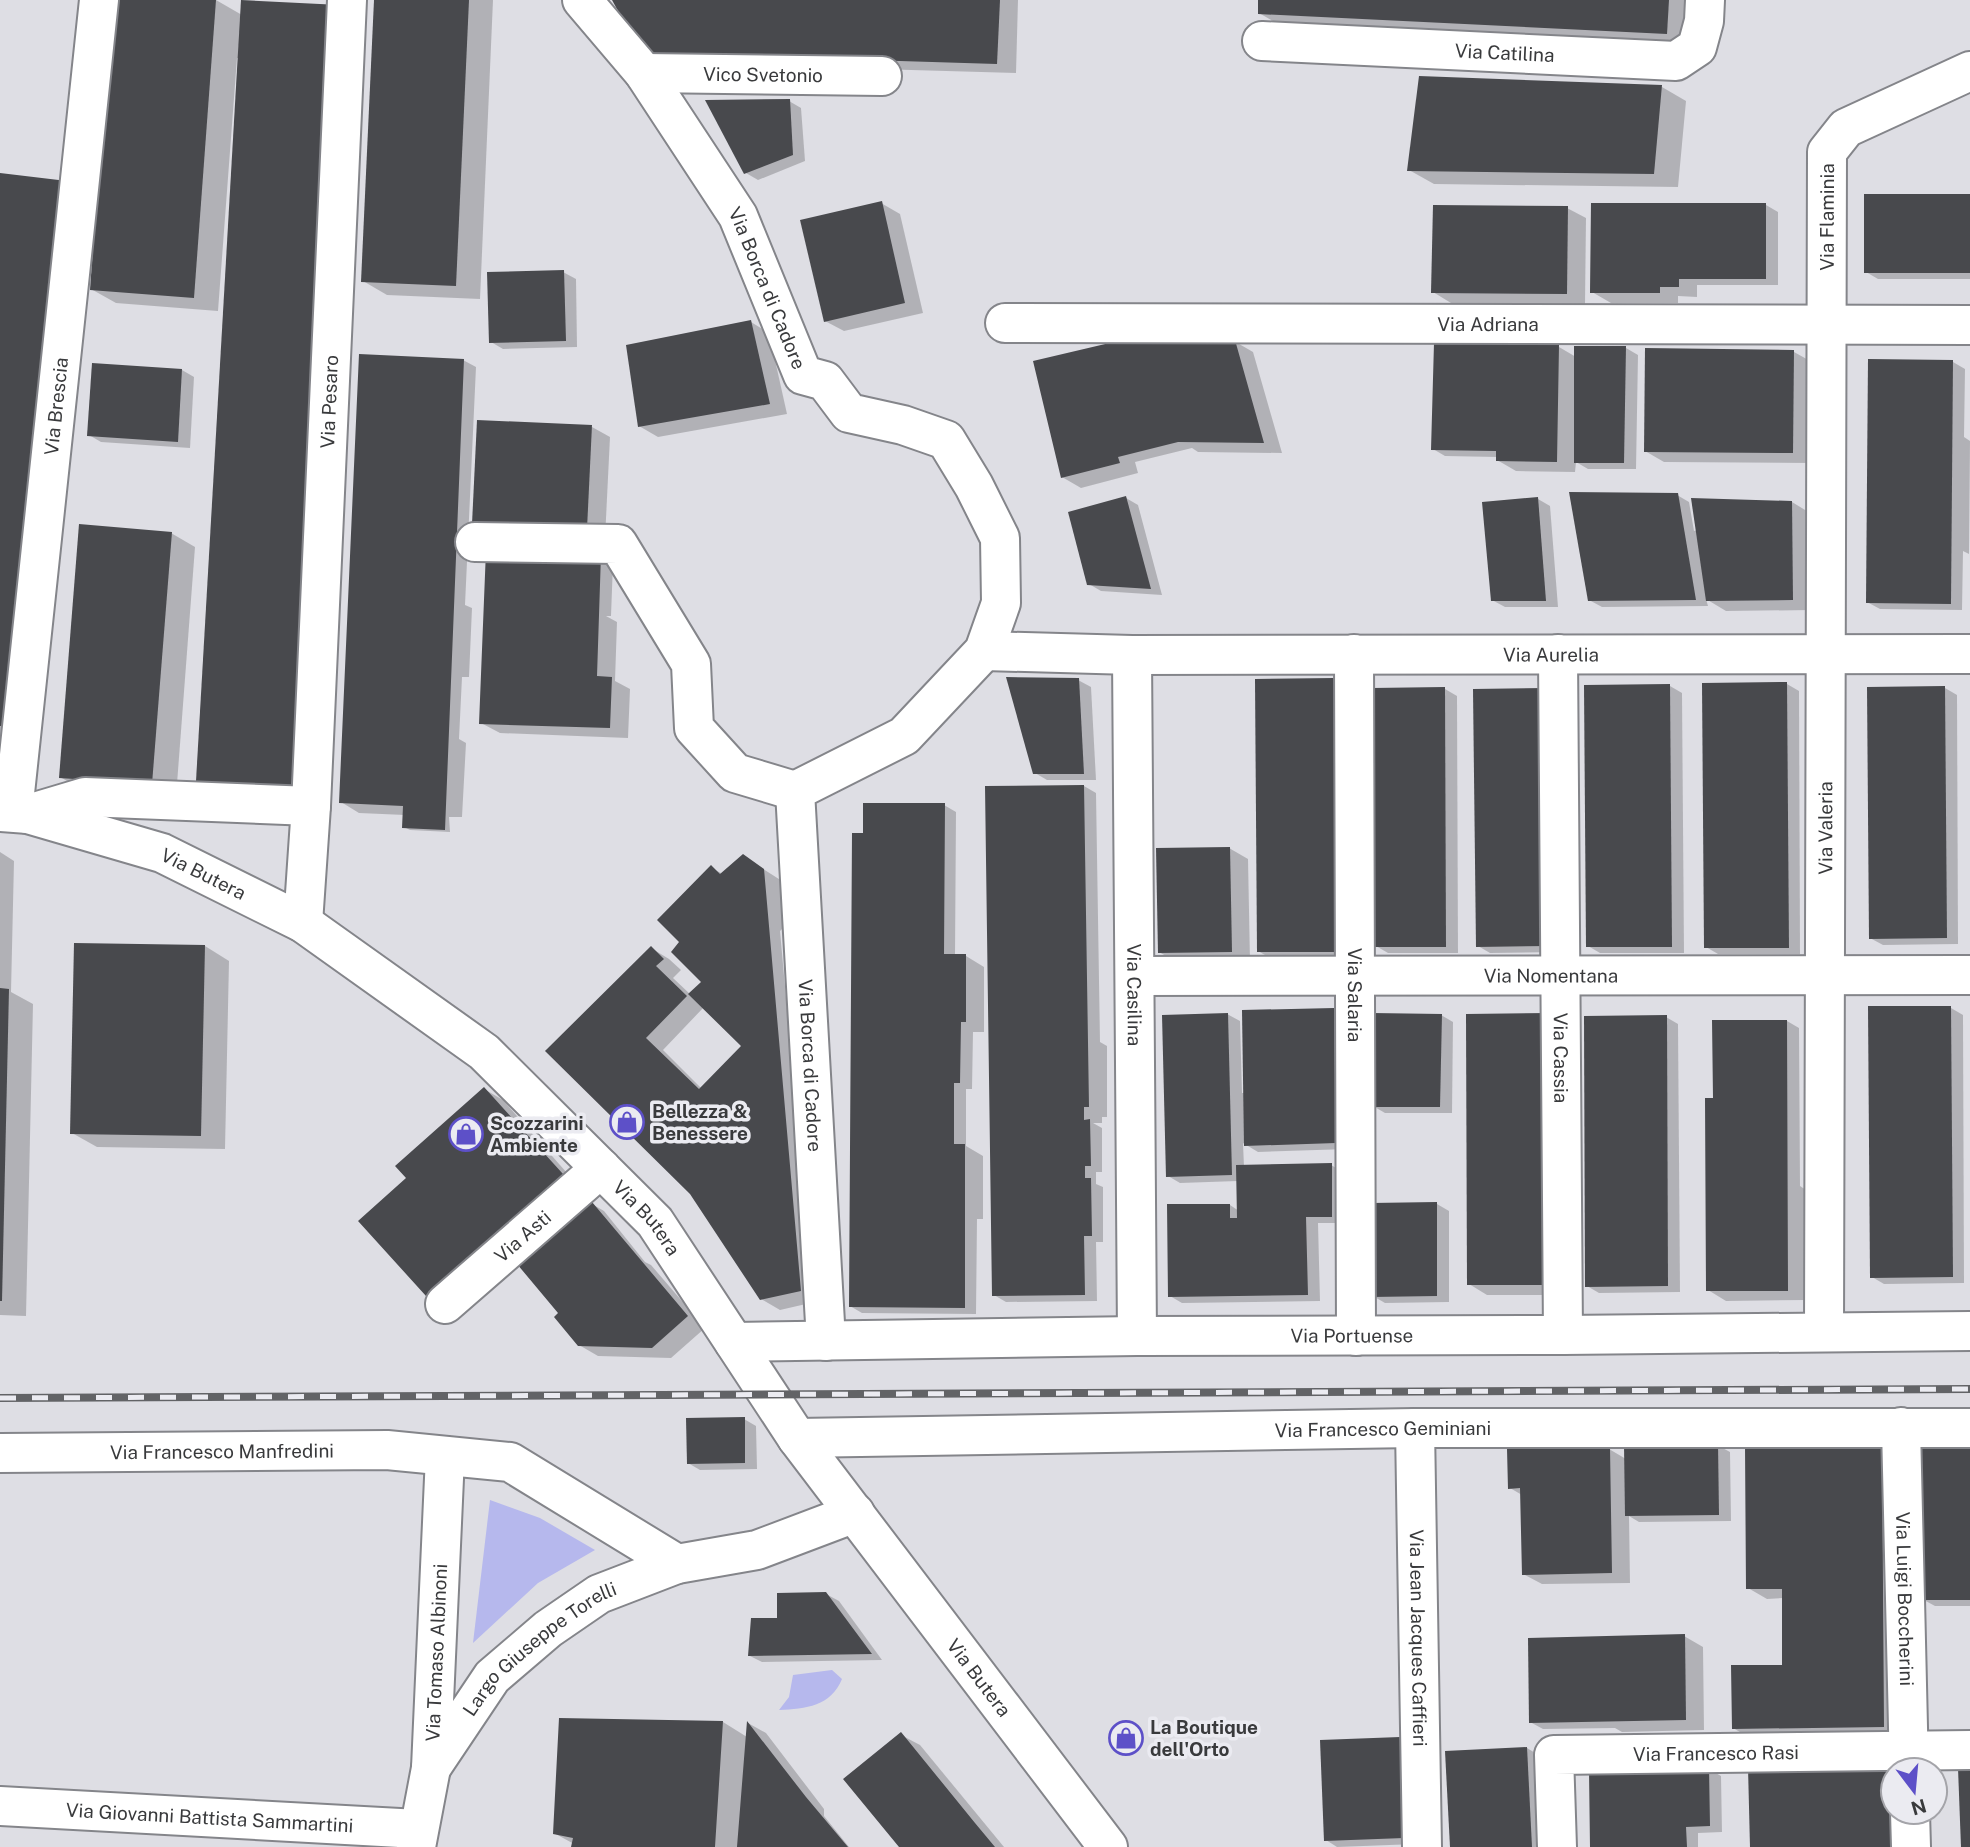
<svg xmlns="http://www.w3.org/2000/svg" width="1970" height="1847" font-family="'Public Sans',sans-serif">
	<rect width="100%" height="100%" fill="#dedee4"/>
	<g fill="#b6b8ed">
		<polygon points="490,1500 540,1518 595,1550 538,1583 473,1643"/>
		<path d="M832 1670 842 1679C831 1706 806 1709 779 1710L789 1697 793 1675Z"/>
	</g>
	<g fill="#0003" fill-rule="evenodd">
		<polygon points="216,0 242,15 319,800 223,794 198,780 240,58 237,58 218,311 116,303 91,289"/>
		<polygon points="375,0 493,0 480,299 387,295 363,281"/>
		<polygon points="614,0 1018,0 1016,73 661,63 642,52"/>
		<polygon points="1260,0 1687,0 1685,44 1278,24 1259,13"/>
		<polygon points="1662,87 1686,101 1678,187 1434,184 1409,170"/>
		<polygon points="789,101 801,108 805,161 758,180 746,173"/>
		<polygon points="0,175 19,794 0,792"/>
		<polygon points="1970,196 1970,279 1878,279 1866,272"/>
		<polygon points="881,203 900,214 923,313 844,331 825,321"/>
		<polygon points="1766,205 1778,212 1778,285 1697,285 1697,297 1678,296 1678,303 1611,303 1592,292"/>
		<polygon points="1567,208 1586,218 1585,304 1451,303 1433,292"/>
		<polygon points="563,272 576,279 577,347 503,349 491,342"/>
		<polygon points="751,322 769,333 787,414 658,437 639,426"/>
		<polygon points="1234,341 1253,352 1282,453 1198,452 1192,448 1135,462 1138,473 1081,488 1062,477"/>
		<polygon points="1559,347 1576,357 1626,348 1638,355 1636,469 1588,469 1576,462 1575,472 1516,471 1497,460 1497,457 1445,456 1433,449"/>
		<polygon points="1794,352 1812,362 1811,463 1664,462 1645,451"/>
		<polygon points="463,360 476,367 465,605 472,608 469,677 462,677 459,739 466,743 462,817 449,817 450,832 410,830 404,827 405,815 359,813 341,802"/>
		<polygon points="1953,362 1965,369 1964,437 1970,441 1969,554 1963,551 1962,610 1880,609 1867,602"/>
		<polygon points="182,370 194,377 190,448 101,442 89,435"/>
		<polygon points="592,427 610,437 605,539 474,523"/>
		<polygon points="1677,495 1689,502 1694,531 1792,502 1810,513 1811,610 1726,611 1706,599 1708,606 1602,607 1589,600"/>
		<polygon points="1126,498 1138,505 1162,595 1101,591 1089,584"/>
		<polygon points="1538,499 1550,506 1558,607 1505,607 1492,600"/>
		<polygon points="171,533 195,547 176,797 85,791 60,777"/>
		<polygon points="487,552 613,563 611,616 606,616 617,622 615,681 630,689 628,738 500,733 481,723"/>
		<polygon points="1078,680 1091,687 1096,780 1047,780 1035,773"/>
		<polygon points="1334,680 1352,691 1354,962 1277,962 1258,951"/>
		<polygon points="1787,684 1799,691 1800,954 1718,954 1706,947"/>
		<polygon points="1670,686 1682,693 1684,953 1600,953 1588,946"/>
		<polygon points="1945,688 1957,695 1958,944 1883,945 1870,938"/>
		<polygon points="1445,689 1457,696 1458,953 1388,953 1376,946"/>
		<polygon points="1475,691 1560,952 1490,953 1478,946"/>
		<polygon points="1084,786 1096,793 1100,1042 1107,1046 1107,1117 1102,1117 1102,1123 1093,1123 1102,1128 1102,1172 1096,1172 1096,1184 1103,1187 1103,1242 1096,1242 1097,1301 1006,1302 994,1295"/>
		<polygon points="944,805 956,812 955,956 966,956 984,967 984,1032 973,1032 972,1089 966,1089 966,1146 983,1156 983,1219 977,1219 976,1314 862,1313 850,1306 865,835"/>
		<polygon points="1229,848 1248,859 1250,962 1178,963 1159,952"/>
		<polygon points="0,852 14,861 11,992 33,1004 26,1316 0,1315"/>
		<path d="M743 856 782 881 786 925 780 931 796 1109 819 1301 780 1310 761 1299 691 1192 591 1095 651 948 669 959 681 970 673 978 691 995 704 981 682 942 711 868 723 874ZM704 1007 744 1046 702 1089 663 1050Z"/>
		<polygon points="205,946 229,961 225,1149 97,1147 72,1133"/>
		<polygon points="1951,1008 1963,1015 1964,1283 1884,1284 1872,1277"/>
		<polygon points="1334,1010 1352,1021 1348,1149 1258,1152 1243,1143 1244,1167 1331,1165 1343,1172 1344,1223 1318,1223 1320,1301 1182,1303 1170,1296 1230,1205 1239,1211 1238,1181 1180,1183 1168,1176 1227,1014 1240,1021 1242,1093 1245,1093"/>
		<polygon points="1441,1015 1453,1022 1452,1113 1385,1113 1373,1106"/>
		<polygon points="1467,1016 1568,1295 1487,1295 1469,1284"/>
		<polygon points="1666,1017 1678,1024 1680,1292 1599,1293 1587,1286"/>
		<polygon points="1787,1021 1799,1028 1800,1186 1806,1190 1806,1300 1726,1301 1708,1290 1715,1100"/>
		<polygon points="484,1089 503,1100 574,1181 439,1301 427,1294 408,1178"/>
		<polygon points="592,1204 604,1211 645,1262 651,1265 705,1328 671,1358 598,1356 579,1345"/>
		<polygon points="1437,1204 1449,1211 1449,1302 1385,1303 1373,1296"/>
		<polygon points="744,1419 756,1426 757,1469 700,1470 688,1463"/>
		<polygon points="1717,1445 1730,1452 1731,1521 1639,1522 1629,1516 1630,1583 1542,1584 1523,1574 1522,1495 1510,1488 1609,1449 1626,1459"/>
		<polygon points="1881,1447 1900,1457 1902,1737 1752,1739 1733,1728 1784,1666 1783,1598 1767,1599 1748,1588"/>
		<polygon points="1970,1449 1970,1606 1935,1606 1922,1599"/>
		<polygon points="826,1594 839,1601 882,1660 762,1662 750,1656 779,1619"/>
		<polygon points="1684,1636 1703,1647 1704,1730 1622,1732 1615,1728 1543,1729 1530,1722"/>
		<polygon points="723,1722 747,1737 748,1723 766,1733 824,1809 824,1816 849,1847 573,1847 574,1844 554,1833"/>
		<polygon points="901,1735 920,1745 1004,1847 901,1847"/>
		<polygon points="1400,1738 1412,1745 1416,1844 1337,1847 1326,1840"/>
		<polygon points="1527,1748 1545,1759 1550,1847 1452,1847"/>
		<polygon points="1709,1769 1721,1776 1722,1832 1698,1833 1698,1847 1592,1847"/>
	</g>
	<g fill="#48494d">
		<polygon points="111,0 216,0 194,298 90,290"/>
		<polygon points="241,0 340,5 295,787 196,781"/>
		<polygon points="374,0 469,0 456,286 361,282"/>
		<polygon points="612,0 1000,0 997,64 641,53"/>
		<polygon points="1258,0 1669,0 1667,34 1258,14"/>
		<polygon points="1419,76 1662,85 1654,174 1407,171"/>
		<polygon points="790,99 793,155 744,174 705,100"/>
		<polygon points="0,173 67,181 2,726 0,726"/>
		<rect x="1864" y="194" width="106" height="79"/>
		<polygon points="882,201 905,303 824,322 800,220"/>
		<polygon points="1591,203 1766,203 1766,279 1679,279 1679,287 1660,287 1660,293 1590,293"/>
		<polygon points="1433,205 1568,206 1567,294 1431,293"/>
		<polygon points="564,270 566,341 489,343 487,272"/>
		<polygon points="751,320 770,404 638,427 626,345"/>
		<polygon points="1152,333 1235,340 1264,443 1178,442 1118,457 1120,463 1061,478 1033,361"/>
		<polygon points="1434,343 1559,345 1557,462 1496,461 1496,451 1431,450"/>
		<polygon points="1574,346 1626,346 1624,463 1574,463"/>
		<polygon points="1645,348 1794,350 1793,453 1644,452"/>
		<polygon points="359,354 464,359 445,830 402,828 403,806 339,803"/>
		<polygon points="1868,359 1953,360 1951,604 1866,603"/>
		<polygon points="92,363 182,369 178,442 87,436"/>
		<polygon points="477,420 592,425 587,529 472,524"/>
		<polygon points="1569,492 1678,493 1696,600 1588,601"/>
		<polygon points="1126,496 1151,589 1087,585 1068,512"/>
		<polygon points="1538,497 1546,601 1491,601 1482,502"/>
		<polygon points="1691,498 1792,501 1793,600 1706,601"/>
		<polygon points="79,524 172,532 152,784 59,778"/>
		<polygon points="486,550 601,554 597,676 612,677 610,728 479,724"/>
		<polygon points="1006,677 1079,678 1084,774 1033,774"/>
		<polygon points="1334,678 1336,952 1257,952 1255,679"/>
		<polygon points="1787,682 1789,948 1704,948 1702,683"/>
		<polygon points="1670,684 1672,947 1586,947 1584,685"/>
		<polygon points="1945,686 1947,938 1869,939 1867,687"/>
		<polygon points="1445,687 1446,947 1374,947 1372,688"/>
		<polygon points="1546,688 1549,946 1476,947 1473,689"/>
		<polygon points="1084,785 1089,1107 1084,1107 1084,1120 1090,1119 1091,1166 1085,1166 1085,1178 1091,1178 1092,1236 1084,1236 1085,1295 992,1296 985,786"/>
		<polygon points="863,803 945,803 944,954 966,954 966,1022 961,1022 960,1083 954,1083 954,1144 965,1144 965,1308 849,1307 852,833 863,833"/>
		<polygon points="1230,847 1232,952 1158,953 1156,848"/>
		<polygon points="743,854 764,869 801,1291 760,1300 690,1194 545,1051 651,946 664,959 656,966 687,996 646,1038 699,1089 741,1046 688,994 701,982 671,952 679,942 657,920 711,865 720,874"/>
		<polygon points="74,943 205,945 201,1136 70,1134"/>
		<polygon points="0,988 9,989 2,1301 0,1301"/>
		<polygon points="1868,1006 1951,1006 1953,1277 1870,1278"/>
		<polygon points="1334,1008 1336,1143 1244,1146 1242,1010"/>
		<polygon points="1228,1013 1232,1175 1166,1177 1162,1015"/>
		<polygon points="1372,1013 1442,1014 1440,1107 1371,1107"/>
		<polygon points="1549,1013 1550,1285 1467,1285 1466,1014"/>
		<polygon points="1667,1015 1668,1286 1585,1287 1584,1016"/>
		<polygon points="1712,1020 1787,1020 1788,1291 1706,1291 1705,1098 1713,1098"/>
		<polygon points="484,1087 563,1174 426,1296 358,1221 406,1178 395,1166"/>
		<polygon points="1332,1163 1332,1217 1306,1217 1308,1295 1168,1297 1167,1204 1230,1204 1230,1218 1237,1218 1236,1165"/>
		<polygon points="592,1202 688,1316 652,1348 578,1346 554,1317 558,1313 517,1264"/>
		<polygon points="1437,1202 1437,1296 1371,1297 1371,1203"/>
		<polygon points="745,1417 745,1463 687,1464 686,1418"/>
		<polygon points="1718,1444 1719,1515 1625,1516 1624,1445"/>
		<polygon points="1882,1445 1884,1727 1732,1729 1731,1665 1782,1665 1782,1589 1746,1589 1745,1446"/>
		<polygon points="1970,1447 1970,1600 1921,1600 1921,1448"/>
		<polygon points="1610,1448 1612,1573 1522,1575 1520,1488 1508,1489 1507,1449"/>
		<polygon points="826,1592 872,1654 748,1656 751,1618 777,1618 777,1593"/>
		<polygon points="1685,1634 1686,1720 1529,1723 1528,1638"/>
		<polygon points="559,1718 723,1721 715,1847 571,1847 573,1838 553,1834"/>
		<polygon points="747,1721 806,1797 848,1847 737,1847"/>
		<polygon points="901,1732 975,1823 995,1847 899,1847 843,1779"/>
		<polygon points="1400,1737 1404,1838 1324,1841 1320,1740"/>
		<polygon points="1527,1747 1532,1847 1450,1847 1445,1751"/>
		<polygon points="1748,1767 1893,1770 1895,1847 1750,1847"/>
		<polygon points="1970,1767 1970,1847 1961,1847 1958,1768"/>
		<polygon points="1709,1768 1710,1826 1686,1827 1687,1847 1590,1847 1589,1770"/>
	</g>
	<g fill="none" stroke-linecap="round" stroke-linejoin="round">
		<g stroke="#84858a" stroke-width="42">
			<g id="minor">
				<path id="s1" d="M582 0 644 73 738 216 803 375 825 381 849 413 903 425 946 440 974 486 1000 538 1001 603 984 651 904 736 795 791 826 1341"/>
				<path id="s2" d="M1262 41 1676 61 1697 47 1704 21 1705 0"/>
				<path id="s3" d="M644 73 882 76"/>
				<path id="s4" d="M1005 323 1970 325"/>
				<polyline points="475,542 618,544 691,664 694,728 735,773 795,791"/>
				<path id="s5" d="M984 651 1132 655 1970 654"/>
				<path id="s6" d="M1354 654 1356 1336"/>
				<path id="s7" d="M1558 654 1563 1335"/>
				<path id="s8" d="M1132 655 1137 1336"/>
				<path id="s9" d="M0 812 28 814 162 853 303 923 484 1052 655 1222 797 1438 1108 1847"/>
				<path id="s10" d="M13 812 99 0"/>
				<polyline points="28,814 85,797 311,806"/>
				<path id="s11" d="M303 923 311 806 347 0"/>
				<path id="s12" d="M1135 976 1970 975"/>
				<path id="s13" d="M445 1304 601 1168"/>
				<path id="s14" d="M1824 1332 1827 152 1846 128 1970 71"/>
				<path id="s15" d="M734 1342 1137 1336 1563 1335 1970 1331"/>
				<path id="s16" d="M1901 1427 1909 1770"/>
				<path id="s17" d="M1415 1428 1422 1847"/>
				<path id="s18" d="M797 1438 1415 1428H1970"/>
				<path id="s19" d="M0 1453 387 1450 510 1462 677 1564"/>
				<path id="s20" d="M431 1768 492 1677 548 1629 599 1594 677 1564 757 1550 855 1513"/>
				<path id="s21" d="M0 1806 418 1829"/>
				<polyline points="1910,1812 1911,1847"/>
				<path id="s22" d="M416 1847 431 1768 445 1456"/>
				<path id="s23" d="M1557 1847 1554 1755 1970 1750"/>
			</g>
		</g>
		<use href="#minor" stroke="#fff" stroke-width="38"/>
		<g stroke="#626366" stroke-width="8">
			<polyline id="rail" points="0,1398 1970,1389"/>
		</g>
		<use href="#rail" stroke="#ebebf1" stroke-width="5" stroke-dasharray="16" stroke-linecap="butt"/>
	</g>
	<defs>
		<g id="shop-ring" transform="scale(1.75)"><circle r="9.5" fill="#ebebf1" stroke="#5d50c8" stroke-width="1.5"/><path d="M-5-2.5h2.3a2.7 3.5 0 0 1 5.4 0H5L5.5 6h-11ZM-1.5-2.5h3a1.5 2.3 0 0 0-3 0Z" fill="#5d50c8"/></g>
	</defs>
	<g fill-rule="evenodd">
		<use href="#shop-ring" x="627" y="1122"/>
		<use href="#shop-ring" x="466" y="1134"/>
		<use href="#shop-ring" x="1126" y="1738"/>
	</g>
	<g text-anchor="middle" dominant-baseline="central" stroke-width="7" stroke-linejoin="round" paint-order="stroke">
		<g font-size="19" fill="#393a3c" stroke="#ebebf1">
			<text stroke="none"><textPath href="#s2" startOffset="243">Via Catilina</textPath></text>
			<text stroke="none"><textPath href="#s3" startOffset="119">Vico Svetonio</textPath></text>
			<text stroke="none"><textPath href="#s14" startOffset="1115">Via Flaminia</textPath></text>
			<text stroke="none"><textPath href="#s1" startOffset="345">Via Borca di Cadore</textPath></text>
			<text stroke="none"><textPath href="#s4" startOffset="483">Via Adriana</textPath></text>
			<text stroke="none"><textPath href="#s11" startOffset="522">Via Pesaro</textPath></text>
			<text stroke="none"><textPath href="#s10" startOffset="408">Via Brescia</textPath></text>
			<text stroke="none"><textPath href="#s5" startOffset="567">Via Aurelia</textPath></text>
			<text stroke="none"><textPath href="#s14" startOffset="504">Via Valeria</textPath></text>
			<text stroke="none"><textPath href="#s9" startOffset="214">Via Butera</textPath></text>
			<text stroke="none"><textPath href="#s12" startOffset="416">Via Nomentana</textPath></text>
			<text stroke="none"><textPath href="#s8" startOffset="340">Via Casilina</textPath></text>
			<text stroke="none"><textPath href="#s6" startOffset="341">Via Salaria</textPath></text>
			<text stroke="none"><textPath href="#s7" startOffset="404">Via Cassia</textPath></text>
			<text stroke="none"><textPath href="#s1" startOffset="1344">Via Borca di Cadore</textPath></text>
			<text stroke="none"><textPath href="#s9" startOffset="780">Via Butera</textPath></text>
			<text stroke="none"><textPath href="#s13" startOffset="103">Via Asti</textPath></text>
			<text stroke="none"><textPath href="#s15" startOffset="618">Via Portuense</textPath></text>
			<text stroke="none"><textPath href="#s18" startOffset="586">Via Francesco Geminiani</textPath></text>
			<text stroke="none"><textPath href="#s19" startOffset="222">Via Francesco Manfredini</textPath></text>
			<text stroke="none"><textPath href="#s16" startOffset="172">Via Luigi Boccherini</textPath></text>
			<text stroke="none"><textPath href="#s17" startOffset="210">Via Jean Jacques Caffieri</textPath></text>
			<text stroke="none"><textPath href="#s22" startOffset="196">Via Tomaso Albinoni</textPath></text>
			<text stroke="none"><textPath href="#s20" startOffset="164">Largo Giuseppe Torelli</textPath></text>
			<text stroke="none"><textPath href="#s9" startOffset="1348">Via Butera</textPath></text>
			<text stroke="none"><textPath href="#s23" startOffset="254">Via Francesco Rasi</textPath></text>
			<text stroke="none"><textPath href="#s21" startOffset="210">Via Giovanni Battista Sammartini</textPath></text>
		</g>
		<g font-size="19" font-weight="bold" fill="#393a3c" stroke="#ebebf1" text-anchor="start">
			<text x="652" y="1111">Bellezza &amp;<tspan x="652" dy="22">Benessere</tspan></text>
			<text x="490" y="1123">Scozzarini<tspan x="490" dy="22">Ambiente</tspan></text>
			<text x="1150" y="1727">La Boutique<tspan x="1150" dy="22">dell'Orto</tspan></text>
		</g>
	</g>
	<g transform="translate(1914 1791) rotate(164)"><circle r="33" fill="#ebebf1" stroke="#a4a4a9" stroke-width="2"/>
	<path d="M0-5L12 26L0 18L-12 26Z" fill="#5d50c8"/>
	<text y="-10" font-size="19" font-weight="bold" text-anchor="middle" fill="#393a3c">N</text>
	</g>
</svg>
